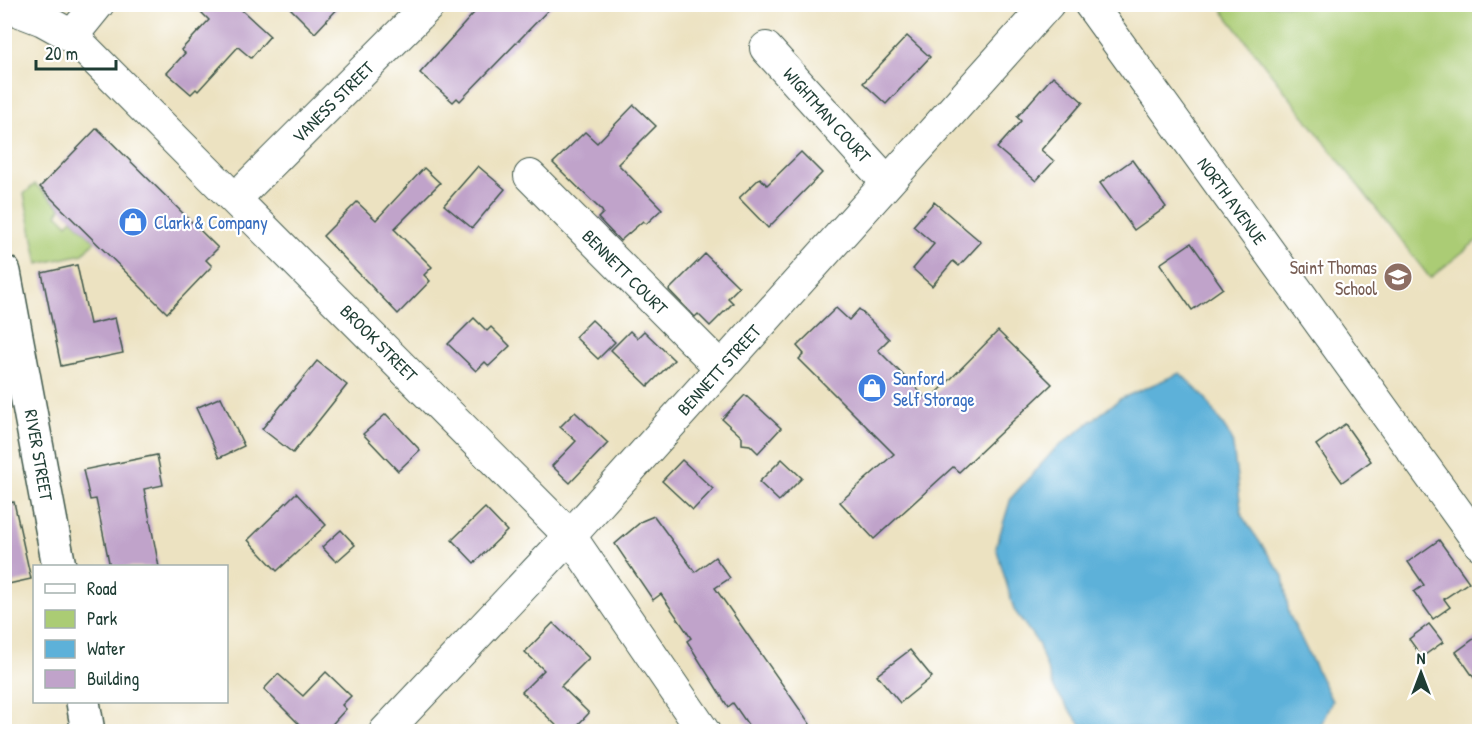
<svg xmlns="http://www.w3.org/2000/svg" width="1484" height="736" font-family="'Patrick Hand',sans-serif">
	<rect width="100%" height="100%" fill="#fff"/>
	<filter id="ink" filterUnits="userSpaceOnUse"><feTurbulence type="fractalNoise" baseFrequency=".0167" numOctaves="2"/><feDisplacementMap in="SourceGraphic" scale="12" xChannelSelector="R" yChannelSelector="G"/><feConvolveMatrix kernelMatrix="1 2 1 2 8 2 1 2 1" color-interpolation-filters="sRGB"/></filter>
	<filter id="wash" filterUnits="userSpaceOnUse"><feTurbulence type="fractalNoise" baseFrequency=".008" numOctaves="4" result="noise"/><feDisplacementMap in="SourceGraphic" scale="24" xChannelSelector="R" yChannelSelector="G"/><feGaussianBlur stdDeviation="1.35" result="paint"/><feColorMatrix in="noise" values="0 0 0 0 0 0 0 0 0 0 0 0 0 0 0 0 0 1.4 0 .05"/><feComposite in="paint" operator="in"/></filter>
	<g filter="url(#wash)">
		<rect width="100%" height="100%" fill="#ece2c1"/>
		<g fill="#abcc74" stroke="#658454" stroke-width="1.5">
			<polygon points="1218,5 1479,5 1479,239 1430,278"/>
			<polygon points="35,184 61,208 57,214 67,224 72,219 95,241 83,254 38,264 24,194"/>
		</g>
		<polygon fill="#5db1d9" stroke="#3e7786" stroke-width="1.5" points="1180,373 1206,399 1232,439 1242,516 1283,576 1289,614 1332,701 1318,731 1142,732 1137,728 1081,725 1054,689 1038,643 1014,610 996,547 1011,498 1054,450 1120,399"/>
		<g id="blocks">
			<g fill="#c0a3ca">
				<polygon points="193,4 235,4 270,36 251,58 238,47 198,91 196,89 191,94 167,73 185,53 181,50 209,20"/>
				<polygon points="286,4 342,4 315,33"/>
				<polygon points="482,4 554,4 460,101 457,98 453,102 420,73"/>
				<polygon points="907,36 930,57 886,104 863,83"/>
				<polygon points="1053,76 1083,102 1041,150 1054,161 1036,181 997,148 1021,121 1017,117"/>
				<polygon points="634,105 656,126 618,164 662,209 646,224 643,221 620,241 598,218 603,213 602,211 553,163 585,132 597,143"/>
				<polygon points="97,128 218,248 206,260 212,266 167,313 40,187"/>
				<polygon points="801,152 822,173 768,228 739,198 760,178 767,185"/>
				<polygon points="1132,160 1166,207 1134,230 1100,183"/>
				<polygon points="478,166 505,189 472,228 444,205"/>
				<polygon points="424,168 440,183 394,229 432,267 424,275 430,281 398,314 323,236 357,202 376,220"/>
				<polygon points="934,202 981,242 959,266 953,261 932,286 913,269 934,244 913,226"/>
				<polygon points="1191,243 1223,288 1192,310 1160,264"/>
				<polygon points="705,254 739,287 728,298 733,303 710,326 698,314 695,317 669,290"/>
				<polygon points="77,265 90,324 115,318 123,353 61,366 42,273"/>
				<polygon points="836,308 849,320 859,309 889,339 878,350 929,401 998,331 1052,384 959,472 953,467 874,539 840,502 894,454 799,359 804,354 797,346"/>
				<polygon points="474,318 487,331 491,327 510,346 489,366 485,362 476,371 448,344"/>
				<polygon points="592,320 615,342 598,359 575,337"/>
				<polygon points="630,331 637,338 644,331 674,360 648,386 611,350"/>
				<polygon points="317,361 347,385 293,453 262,429"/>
				<polygon points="745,395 781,428 758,453 750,445 742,444 742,437 722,419"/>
				<polygon points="221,397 244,446 219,458 196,408"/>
				<polygon points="575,412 608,443 570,483 552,466 576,441 560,427"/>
				<polygon points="386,414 420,450 398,471 363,434"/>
				<polygon points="1345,424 1371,461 1342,482 1316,445"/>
				<polygon points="157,455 163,485 144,489 159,567 110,567 96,499 90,500 83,470"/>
				<polygon points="782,459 802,478 779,501 759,482"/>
				<polygon points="682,460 713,489 693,510 662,481"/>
				<polygon points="296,493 326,525 277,571 248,540"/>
				<polygon points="14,502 31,579 4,585 4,503"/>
				<polygon points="485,508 507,531 474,563 452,540"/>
				<polygon points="654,516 695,572 715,557 730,578 715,588 810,724 798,732 753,732 733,703 728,707 687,641 691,638 661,594 653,600 615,544 642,521"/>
				<polygon points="341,530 355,545 336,562 322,547"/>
				<polygon points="1439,540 1469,582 1444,599 1450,607 1433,619 1414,592 1424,585 1408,562"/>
				<polygon points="553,623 589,658 561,686 589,713 571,732 563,732 522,692 544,670 525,652"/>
				<polygon points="1429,624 1443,642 1422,657 1409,639"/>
				<polygon points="1479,635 1479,685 1456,652"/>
				<polygon points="910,650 932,677 900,703 877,675"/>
				<polygon points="326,672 351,696 342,705 346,709 325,732 307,732 264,689 278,674 303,696"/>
			</g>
		</g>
	</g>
	<g filter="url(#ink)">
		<use href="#blocks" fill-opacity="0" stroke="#3e5649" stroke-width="1.5"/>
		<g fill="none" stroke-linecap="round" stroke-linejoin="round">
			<g stroke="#3e5649" stroke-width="34">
				<g id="street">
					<polyline points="1090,4 1480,544"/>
					<polyline points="4,5 43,20 72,36 570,536 704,732"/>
					<polyline points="72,36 98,4"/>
					<polyline points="766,48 887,182"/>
					<polyline points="530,176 721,368"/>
					<polyline points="236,198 430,4"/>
					<polyline points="385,732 570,536 1048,4"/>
				</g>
			</g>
			<g stroke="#3e5649" stroke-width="36">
				<g id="secondary">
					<polyline points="4,272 59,566"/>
					<polyline points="83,702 88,732"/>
				</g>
			</g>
			<use href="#street" stroke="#fff" stroke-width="32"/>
			<use href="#secondary" stroke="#fff" stroke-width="33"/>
		</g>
	</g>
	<defs>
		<g id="shop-disc" transform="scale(1.5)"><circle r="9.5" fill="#3f7fe0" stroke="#fff"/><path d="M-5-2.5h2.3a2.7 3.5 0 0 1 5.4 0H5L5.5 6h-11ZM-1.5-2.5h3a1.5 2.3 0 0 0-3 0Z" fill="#fff"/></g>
		<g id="school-disc" transform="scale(1.5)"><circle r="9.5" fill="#8d6e63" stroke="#fff"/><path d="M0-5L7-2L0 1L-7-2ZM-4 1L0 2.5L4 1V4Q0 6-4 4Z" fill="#fff"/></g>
	</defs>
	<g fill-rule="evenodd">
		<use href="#shop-disc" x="133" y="222"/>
		<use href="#school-disc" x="1398" y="277"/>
		<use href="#shop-disc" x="872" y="388"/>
	</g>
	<g text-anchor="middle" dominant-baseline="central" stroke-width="4.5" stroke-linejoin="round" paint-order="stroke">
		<g font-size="18" fill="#1f3d34" stroke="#fff">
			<text transform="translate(333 102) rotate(-45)">VANESS STREET</text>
			<text transform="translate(827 115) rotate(48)">WIGHTMAN COURT</text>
			<text transform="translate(1232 201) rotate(54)">NORTH AVENUE</text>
			<text transform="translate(625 272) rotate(45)">BENNETT COURT</text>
			<text transform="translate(379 343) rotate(45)">BROOK STREET</text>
			<text transform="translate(719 370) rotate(-48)">BENNETT STREET</text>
			<text transform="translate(39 455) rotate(80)">RIVER STREET</text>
		</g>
		<g font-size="18" fill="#366cbe" stroke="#fff" text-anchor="start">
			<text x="154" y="222">Clark &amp; Company</text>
			<text x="893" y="378">Sanford<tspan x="893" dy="21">Self Storage</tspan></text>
		</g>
		<g font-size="18" fill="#785e54" stroke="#fff" text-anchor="end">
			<text x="1377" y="267">Saint Thomas<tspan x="1377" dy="21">School</tspan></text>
		</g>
	</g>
	<rect width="1484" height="736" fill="none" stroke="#fff" stroke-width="24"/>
	<rect x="33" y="565" width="195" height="138" fill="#ffffff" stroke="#a5b1ae" stroke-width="1.5"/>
	<rect x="45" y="584" width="30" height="9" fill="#ffffff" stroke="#a5b1ae" stroke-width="1.5"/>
	<text x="87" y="595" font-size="18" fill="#1f3d34">Road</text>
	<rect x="45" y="610" width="30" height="18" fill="#abcc74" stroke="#a5b1ae" stroke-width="1.5"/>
	<text x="87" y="625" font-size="18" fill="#1f3d34">Park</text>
	<rect x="45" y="640" width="30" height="18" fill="#5db1d9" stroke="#a5b1ae" stroke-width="1.5"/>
	<text x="87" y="655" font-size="18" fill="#1f3d34">Water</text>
	<rect x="45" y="670" width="30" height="18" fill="#c0a3ca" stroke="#a5b1ae" stroke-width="1.5"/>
	<text x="87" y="685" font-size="18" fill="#1f3d34">Building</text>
	<g transform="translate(1421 673)" stroke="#ffffff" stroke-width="4.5" paint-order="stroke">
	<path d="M0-4.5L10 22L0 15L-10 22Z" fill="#1f3d34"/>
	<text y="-9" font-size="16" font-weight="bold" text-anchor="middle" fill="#1f3d34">N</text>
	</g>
	<path d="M36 60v9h80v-9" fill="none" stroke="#1f3d34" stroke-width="3"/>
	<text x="45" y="60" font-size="18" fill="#1f3d34" stroke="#ffffff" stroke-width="4.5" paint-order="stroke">20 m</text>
</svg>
